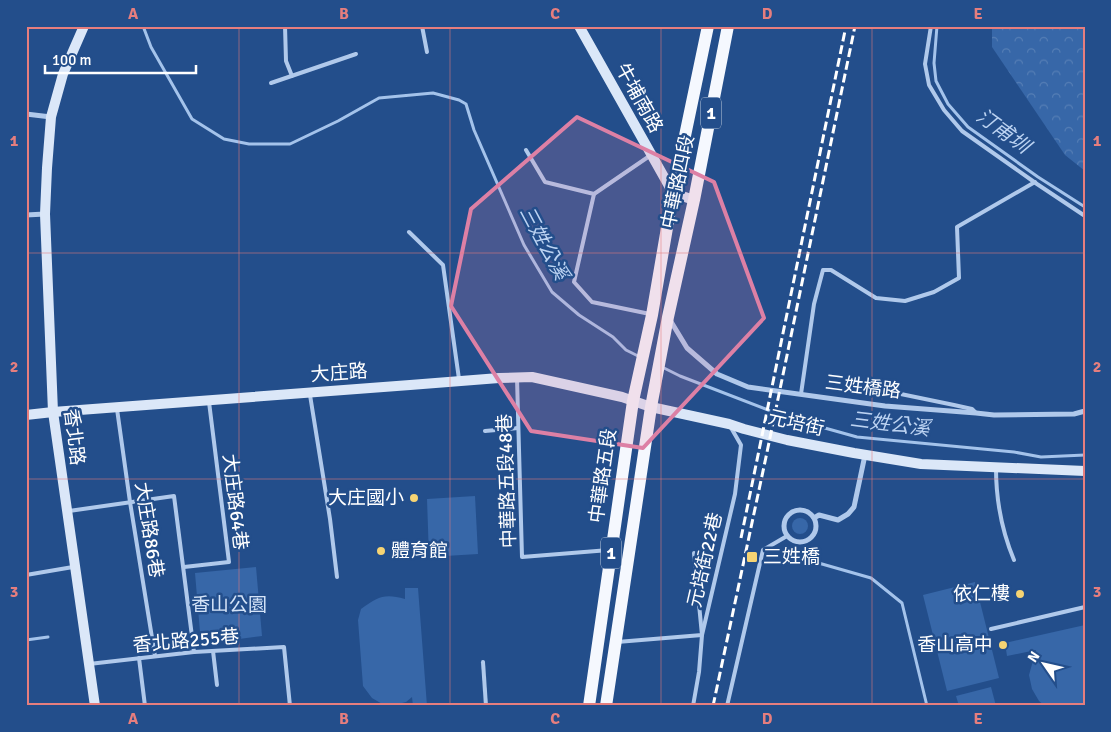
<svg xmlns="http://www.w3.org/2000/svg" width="1111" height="732" font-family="Signika,'Noto Sans TC',sans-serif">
	<defs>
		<pattern id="forest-crowns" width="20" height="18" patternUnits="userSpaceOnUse" patternTransform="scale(1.25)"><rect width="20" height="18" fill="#3767a8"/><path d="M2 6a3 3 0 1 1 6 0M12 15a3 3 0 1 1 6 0" fill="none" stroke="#557eb5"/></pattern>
	</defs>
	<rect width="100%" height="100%" fill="#234e8b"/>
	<g fill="#3767a8">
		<polygon points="475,496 478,554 429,557 427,499"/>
		<circle cx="800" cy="526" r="8"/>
		<polygon points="256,567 262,636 201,644 195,573"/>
		<polygon points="975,582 999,678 947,691 923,595"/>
		<path d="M405 588H418L427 706H413L412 697 406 702 394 705H384L372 698 363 686 358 620 361 609C378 597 384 593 405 599Z"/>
		<polygon points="1085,625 1085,706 1045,706 1039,701 1032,689 1029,675 1036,650 1007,656 1005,643"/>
		<polygon points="991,687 996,706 959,706 956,696"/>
	</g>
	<polygon fill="url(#forest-crowns)" points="992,26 1085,26 1085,171 1065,155 992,47"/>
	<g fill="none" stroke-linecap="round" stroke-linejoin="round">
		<g stroke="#a4c3eb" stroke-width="3">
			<polyline points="143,26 151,47 192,119 224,139 249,144 290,144 338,121 379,98 433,93 459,100 466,104 474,130 524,245 552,292 579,315 613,337 626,350 640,357"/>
			<polyline points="937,26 934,63 936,81 948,104 968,127 1038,177 1085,207"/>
			<polyline points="662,367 680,376 789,418 857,437 1014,452 1041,457 1085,455"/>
			<polyline points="815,562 871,578 902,603 927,706"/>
			<polyline points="26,640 48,637"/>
		</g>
		<g stroke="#b0c9eb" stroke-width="4">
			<polyline points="285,26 286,61 292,76"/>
			<polyline points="422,26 427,52"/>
			<polyline points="931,26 925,64 929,85 944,110 962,131 1037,184 1085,216"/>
			<polyline points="271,83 356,54"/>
			<polyline points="526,150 545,182 594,194 574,282 592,302 650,314"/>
			<polyline points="594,194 651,155"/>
			<polyline points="409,232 443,265 459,379"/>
			<polyline points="517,378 522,557 609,550"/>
			<polyline points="862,386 954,405 972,409 976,413"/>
			<polyline points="801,394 814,304 823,270 831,270 876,298 905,301 934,292 959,278 957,227 1035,182"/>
			<polyline points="310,395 330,519 337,577"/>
			<polyline points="117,409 130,502 155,656"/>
			<polyline points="485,431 518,428"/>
			<path d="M996 468C996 501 1001 529 1014 560"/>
			<polyline points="69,511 174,496 194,652"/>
			<polyline points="184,567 229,562 209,402"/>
			<polyline points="26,575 73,567"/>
			<polyline points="991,629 1085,607"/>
			<polyline points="617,642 702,635 694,553"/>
			<polyline points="213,651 217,685"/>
			<polyline points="139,658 145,706"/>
			<polyline points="483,662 486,706"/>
			<polyline points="89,664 194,652 284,647 290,706"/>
			<polyline points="693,706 699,672 702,635 735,494 741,445 730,426"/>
			<polyline points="727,706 763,550 787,536"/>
		</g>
		<g stroke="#b0c9eb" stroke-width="5">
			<polyline points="26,114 51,117"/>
			<polyline points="26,215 45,214"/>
			<polyline points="670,320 687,348 717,374 748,387 885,406 976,413 994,415 1074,414 1085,411"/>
			<circle cx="800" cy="526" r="16"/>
			<polyline points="814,518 819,515 838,520 848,514 854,507 865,455"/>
		</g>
		<g stroke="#dbe7f8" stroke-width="10">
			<polyline points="84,26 63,74 51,117 47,168 45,214 53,412 95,706"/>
			<polyline points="579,26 673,193 694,200"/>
			<polyline points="26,415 53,412 410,385 499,378 532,377 622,397 651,407 729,424 744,429 787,440 854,453 921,464 1085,471"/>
		</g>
		<g stroke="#f5f8fe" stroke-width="12">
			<polyline points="589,706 633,401 652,315 673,193 708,26"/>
			<polyline points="606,706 651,407 668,317 694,200 728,26"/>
		</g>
		<g stroke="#fff" stroke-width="3" stroke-dasharray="9 4" stroke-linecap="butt">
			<polyline points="741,538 846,26"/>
			<polyline points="713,706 766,457 855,26"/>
		</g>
	</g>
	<path fill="#dd80a5" fill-opacity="0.2" stroke="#dd80a5" stroke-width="4" stroke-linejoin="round" d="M577 117 714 182 764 318 643 448 531 431 451 306 471 209Z"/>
	<path fill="none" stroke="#e67e7e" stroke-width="1" stroke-opacity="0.55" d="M239 26V706M450 26V706M661 26V706M872 26V706M26 253H1085M26 479H1085"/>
	<g fill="#f6d473" stroke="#234e8b" stroke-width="2">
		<circle cx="414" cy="498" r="5"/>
		<circle cx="381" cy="551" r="5"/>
		<rect x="746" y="551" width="12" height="12" rx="2.5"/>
		<circle cx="1020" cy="594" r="5"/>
		<circle cx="1003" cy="645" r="5"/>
	</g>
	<g text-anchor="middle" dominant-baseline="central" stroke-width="5" stroke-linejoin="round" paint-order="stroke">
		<g fill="#234e8b" stroke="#bdcadc" stroke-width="1">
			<rect x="701" y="97.5" width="20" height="31" rx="4"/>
			<rect x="601" y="537.5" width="20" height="31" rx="4"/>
		</g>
		<g font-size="18" font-weight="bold" fill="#fff">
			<text x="711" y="113">1</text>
			<text x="611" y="553">1</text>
		</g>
		<g font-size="19" fill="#fff" stroke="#234e8b">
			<text transform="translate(639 98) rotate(61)">牛埔南路</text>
			<text transform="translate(678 182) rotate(-78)">中華路四段</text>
			<text transform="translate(339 373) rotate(-4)">大庄路</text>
			<text transform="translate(863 387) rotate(7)">三姓橋路</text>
			<text transform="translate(796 423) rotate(13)">元培街</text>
			<text transform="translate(74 437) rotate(83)">香北路</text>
			<text transform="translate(603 476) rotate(-82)">中華路五段</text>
			<text transform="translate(507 481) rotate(-92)">中華路五段48巷</text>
			<text transform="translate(235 502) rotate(83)">大庄路64巷</text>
			<text transform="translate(149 530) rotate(81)">大庄路86巷</text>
			<text transform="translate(705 560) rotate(-77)">元培街22巷</text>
			<text transform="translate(186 641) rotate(-5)">香北路255巷</text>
		</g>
		<g font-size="19" fill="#fff" stroke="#234e8b" text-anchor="end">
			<text x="404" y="498">大庄國小</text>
			<text x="391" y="551" text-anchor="start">體育館</text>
			<text x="763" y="557" text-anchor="start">三姓橋</text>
			<text x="1010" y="594">依仁樓</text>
			<text x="993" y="645">香山高中</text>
		</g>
		<g font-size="19" fill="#d5e4f8" stroke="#234e8b">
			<text x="229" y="605">香山公園</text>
		</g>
		<g font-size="20" font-style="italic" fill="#bcd3f2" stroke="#234e8b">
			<text transform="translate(1003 131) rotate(36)">汀甫圳</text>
			<text transform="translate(544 243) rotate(62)">三姓公溪</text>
			<text transform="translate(890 424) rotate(7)">三姓公溪</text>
		</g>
	</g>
	<rect width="1111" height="732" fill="none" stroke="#234e8b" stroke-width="55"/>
	<g transform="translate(1044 664) rotate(304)" stroke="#234e8b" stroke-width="4" paint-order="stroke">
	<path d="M0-4L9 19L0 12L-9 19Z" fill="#ffffff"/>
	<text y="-8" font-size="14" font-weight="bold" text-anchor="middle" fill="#ffffff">N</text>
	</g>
	<path d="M45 65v8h151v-8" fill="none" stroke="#ffffff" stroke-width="2.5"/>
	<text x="52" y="65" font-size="15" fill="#ffffff" stroke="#234e8b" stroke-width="4" paint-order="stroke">100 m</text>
	<rect x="28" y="28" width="1056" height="676" fill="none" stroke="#e67e7e" stroke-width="2"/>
	<g font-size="16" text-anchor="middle" font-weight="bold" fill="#e67e7e">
		<text x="133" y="19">A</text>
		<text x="344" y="19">B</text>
		<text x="555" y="19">C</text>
		<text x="767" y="19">D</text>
		<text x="978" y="19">E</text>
		<text x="14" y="146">1</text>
		<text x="1097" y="146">1</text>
		<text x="14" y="372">2</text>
		<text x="1097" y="372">2</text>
		<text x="14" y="597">3</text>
		<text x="1097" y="597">3</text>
		<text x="133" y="724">A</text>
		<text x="344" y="724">B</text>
		<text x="555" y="724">C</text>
		<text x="767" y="724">D</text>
		<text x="978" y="724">E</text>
	</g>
</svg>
